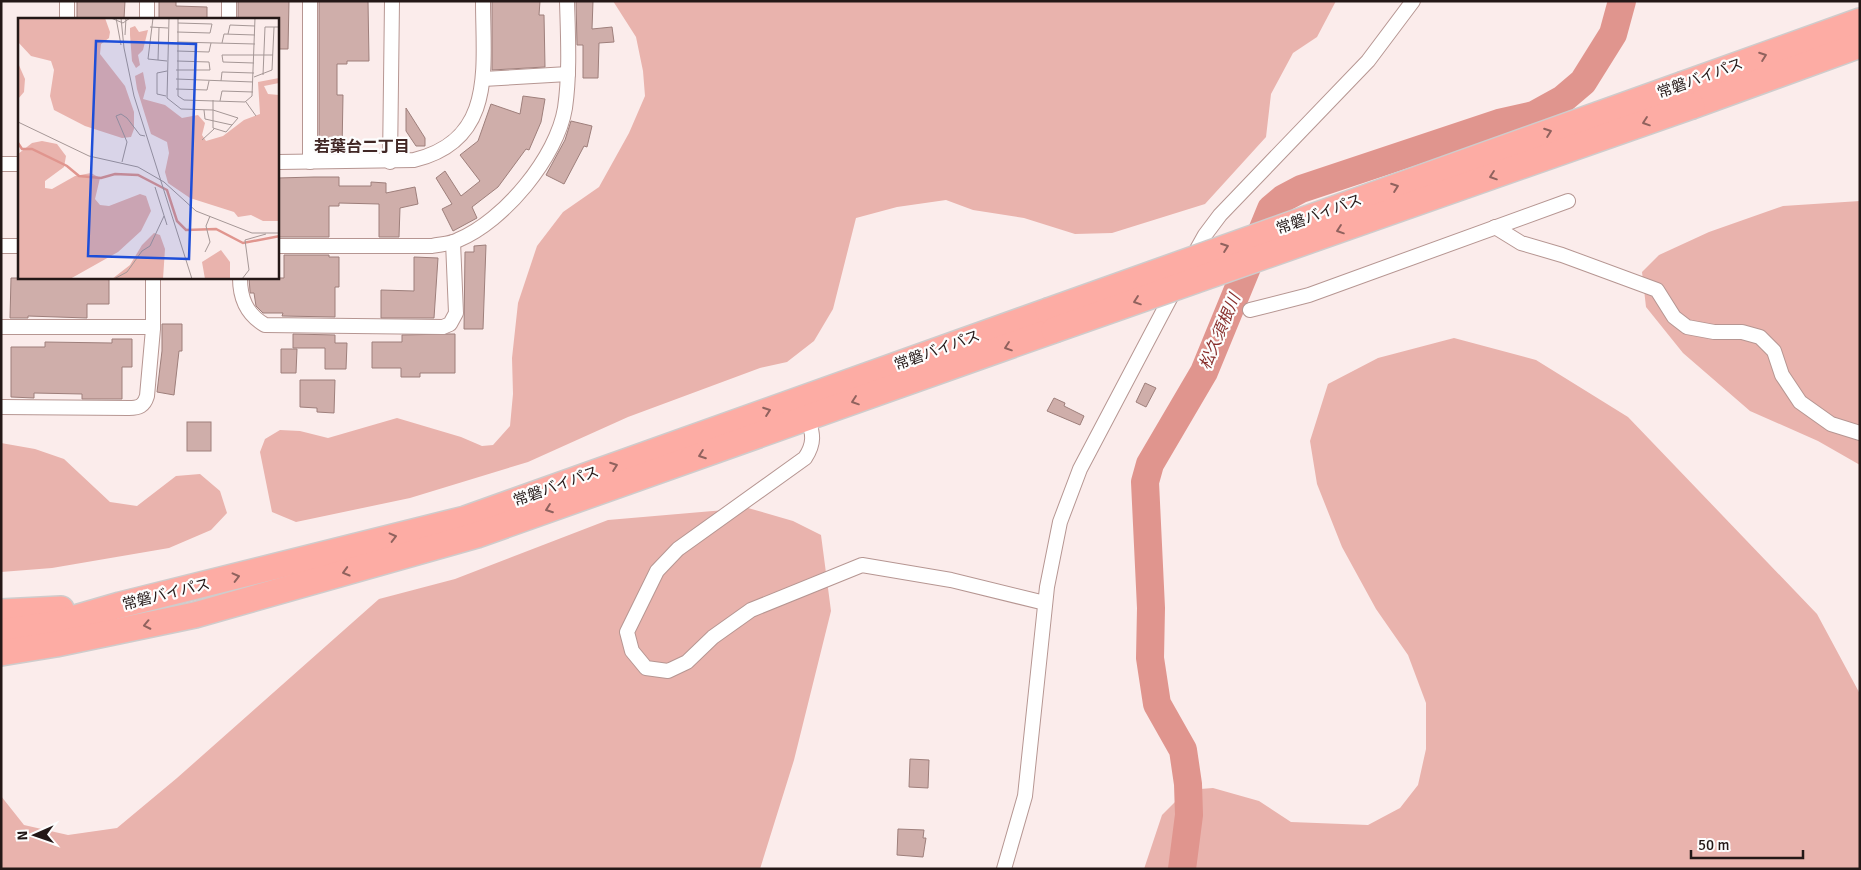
<svg xmlns="http://www.w3.org/2000/svg" width="1861" height="870" font-family="Signika,'Noto Sans JP',sans-serif">
	<rect width="100%" height="100%" fill="#fbeceb"/>
	<g fill="#e9b3ad">
		<polygon points="613,1 1336,1 1317,37 1293,53 1271,94 1266,137 1205,204 1112,233 1075,234 1024,218 973,210 946,200 897,207 856,218 833,309 814,341 787,362 760,368 628,417 528,462 410,498 296,522 272,512 260,452 265,439 280,430 300,431 328,438 397,418 461,437 482,446 493,445 510,426 513,394 512,358 518,303 537,246 563,212 599,187 629,133 645,96 643,71 636,37"/>
		<polygon points="1860,201 1860,465 1818,441 1750,411 1683,353 1646,307 1642,272 1659,255 1709,232 1783,206"/>
		<polygon points="1454,338 1536,360 1628,417 1817,614 1860,694 1860,869 1144,869 1162,815 1187,790 1213,788 1259,801 1291,822 1368,825 1400,808 1418,785 1426,749 1426,703 1408,655 1376,609 1342,547 1317,484 1310,441 1328,384 1378,358"/>
		<polygon points="1,443 35,449 64,459 110,502 137,506 176,476 200,474 220,491 227,513 211,530 169,548 52,568 1,572"/>
		<polygon points="748,508 793,521 821,535 831,611 794,760 760,869 1,869 1,796 24,825 68,835 117,828 177,778 379,599 455,579 608,520"/>
	</g>
	<g fill="none" stroke-linecap="round" stroke-linejoin="round">
		<polyline stroke="#e0958e" stroke-width="28" points="1182,869 1189,815 1188,784 1183,750 1157,704 1150,658 1151,608 1145,482 1150,464 1204,372 1271,209 1284,198 1301,189 1499,123 1534,115 1563,99 1583,82 1613,34 1622,1"/>
	</g>
	<g fill="#cfaeaa" stroke="#9e7f7b">
		<polygon points="77,1 125,1 124,19 77,19"/>
		<polygon points="159,1 176,1 176,6 207,7 207,19 159,19"/>
		<polygon points="238,1 289,1 288,49 278,49 278,19 238,19"/>
		<polygon points="319,1 368,1 369,61 347,61 347,64 337,64 337,95 343,95 342,150 319,150"/>
		<polygon points="492,1 540,1 539,15 544,15 545,67 492,70"/>
		<polygon points="576,1 593,1 592,29 612,27 614,42 599,43 598,78 583,78 583,45 577,45"/>
		<polygon points="523,96 545,99 541,122 529,150 526,149 498,187 472,207 477,218 453,231 442,209 452,204 436,178 445,171 461,196 480,181 460,155 478,141 491,104 520,114"/>
		<polygon points="406,108 425,138 425,146 416,146 406,131"/>
		<polygon points="571,121 592,126 587,147 584,146 564,184 546,175 565,140"/>
		<polygon points="314,177 339,177 339,186 371,186 371,182 386,183 386,193 415,187 418,204 400,208 399,237 379,237 379,204 339,203 339,206 329,206 329,237 278,237 278,178"/>
		<polygon points="486,245 483,329 464,329 465,252 474,252 474,246"/>
		<polygon points="284,255 329,255 329,257 339,257 339,287 335,287 335,317 282,316 283,313 263,313 256,306 254,293 250,293 250,291 249,278 284,278"/>
		<polygon points="414,257 438,258 434,318 381,318 381,290 414,291"/>
		<polygon points="11,278 109,278 109,304 87,304 87,318 28,316 28,318 10,318"/>
		<polygon points="162,324 182,324 182,351 179,351 174,395 157,392 162,351"/>
		<polygon points="293,334 335,335 335,343 347,343 346,369 325,369 325,348 293,348"/>
		<polygon points="448,334 455,334 455,373 420,373 420,377 401,377 401,368 372,368 372,342 402,342 402,335"/>
		<polygon points="112,339 132,339 132,367 122,367 122,399 82,399 82,394 34,393 34,398 11,397 11,347 45,347 45,342 112,343"/>
		<polygon points="281,349 297,349 296,373 281,373"/>
		<polygon points="300,380 335,380 334,413 317,412 317,408 300,407"/>
		<polygon points="1145,383 1156,388 1146,407 1136,402"/>
		<polygon points="1054,398 1065,403 1064,406 1084,416 1080,425 1047,411"/>
		<rect x="187" y="422" width="24" height="29"/>
		<polygon points="910,759 929,760 928,788 909,787"/>
		<polygon points="898,829 924,830 923,838 926,838 923,857 897,855"/>
	</g>
	<g fill="none" stroke-linecap="round" stroke-linejoin="round">
		<g stroke="#b69692" stroke-width="16">
			<g id="street">
				<polyline points="67,19 67,1"/>
				<polyline points="147,19 147,1"/>
				<polyline points="229,19 229,1"/>
				<polyline points="483,79 568,74"/>
				<path d="M278 162 414 160C496 140 483 68 483 1"/>
				<polyline points="310,162 310,1"/>
				<polyline points="390,162 392,1"/>
				<polyline points="1,164 19,164"/>
				<polyline points="1495,227 1521,243 1562,255 1657,290 1674,317 1687,327 1714,332 1742,332 1760,337 1774,351 1782,375 1800,402 1831,424 1860,433"/>
				<polyline points="1,246 19,246"/>
				<path d="M278 246H432C441 244 451 244 458 240 504 221 557 157 565 108 570 73 568 37 567 1"/>
				<polyline points="1191,260 1205,235 1220,215 1368,61 1413,1"/>
				<path d="M240 278C240 298 246 314 265 325L443 327 450 324 456 313 453 242"/>
				<polyline points="1250,310 1309,295 1568,201"/>
				<polyline points="1,327 153,327"/>
				<path d="M1 407 129 408C139 408 144 406 147 396L153 329V278"/>
				<path d="M808 418C813 434 815 443 805 458L678 549 657 571 627 632 632 651 646 668 668 671 687 662 713 637 751 610 862 565 951 580 1045 603"/>
				<polyline points="1004,869 1025,796 1047,587 1060,522 1080,469 1176,287"/>
			</g>
		</g>
		<g stroke="#cfcccc" stroke-width="28">
			<g id="highway">
				<polyline points="1684,84 1860,21"/>
				<polyline points="1692,106 1860,45"/>
				<polyline points="1,612 61,609"/>
				<polyline points="1,632 58,623 120,605 465,519 1048,311"/>
				<polyline points="1,653 56,644 195,615 477,535 1054,330"/>
			</g>
		</g>
		<use href="#street" stroke="#fff" stroke-width="14"/>
		<use href="#highway" stroke="#fdaca4" stroke-width="25"/>
		<g stroke="#cfcccc" stroke-width="28" stroke-linecap="butt">
			<g id="highway-bridge">
				<polyline points="1048,311 1684,84"/>
				<polyline points="1054,330 1692,106"/>
			</g>
		</g>
		<use href="#highway-bridge" stroke="#fdaca4" stroke-width="25"/>
	</g>
	<defs><path id="oneway-chevron" d="M-2-3.5L2.5 0L-2 3.5" fill="none" stroke-width="1.6" stroke-linecap="round" stroke-linejoin="round" transform="scale(1.25)"/></defs>
	<g stroke="#90625e">
		<use href="#oneway-chevron" transform="translate(1763 56) rotate(-20)"/>
		<use href="#oneway-chevron" transform="translate(1646 122) rotate(161)"/>
		<use href="#oneway-chevron" transform="translate(1548 132) rotate(-20)"/>
		<use href="#oneway-chevron" transform="translate(1493 176) rotate(161)"/>
		<use href="#oneway-chevron" transform="translate(1395 187) rotate(-20)"/>
		<use href="#oneway-chevron" transform="translate(1340 230) rotate(161)"/>
		<use href="#oneway-chevron" transform="translate(1225 247) rotate(-20)"/>
		<use href="#oneway-chevron" transform="translate(1137 301) rotate(161)"/>
		<use href="#oneway-chevron" transform="translate(1008 347) rotate(161)"/>
		<use href="#oneway-chevron" transform="translate(855 401) rotate(161)"/>
		<use href="#oneway-chevron" transform="translate(767 411) rotate(-20)"/>
		<use href="#oneway-chevron" transform="translate(702 455) rotate(160)"/>
		<use href="#oneway-chevron" transform="translate(614 466) rotate(-20)"/>
		<use href="#oneway-chevron" transform="translate(549 509) rotate(160)"/>
		<use href="#oneway-chevron" transform="translate(393 537) rotate(-14)"/>
		<use href="#oneway-chevron" transform="translate(346 572) rotate(164)"/>
		<use href="#oneway-chevron" transform="translate(236 577) rotate(-14)"/>
		<use href="#oneway-chevron" transform="translate(147 625) rotate(168)"/>
	</g>
	<g text-anchor="middle" dominant-baseline="central" stroke-width="4.5" stroke-linejoin="round" paint-order="stroke">
		<g font-size="15" fill="#241817" stroke="#fdfdfd">
			<text transform="translate(1700 78) rotate(-20)">常磐バイパス</text>
			<text transform="translate(1319 214) rotate(-20)">常磐バイパス</text>
			<text transform="translate(937 350) rotate(-20)">常磐バイパス</text>
			<text transform="translate(556 486) rotate(-20)">常磐バイパス</text>
			<text transform="translate(166 594) rotate(-14)">常磐バイパス</text>
		</g>
		<g font-size="16" font-weight="bold" fill="#412725" stroke="#fdfdfd">
			<text x="362" y="147">若葉台二丁目</text>
		</g>
		<g font-size="16" font-style="italic" fill="#89302d" stroke="#fdfdfd">
			<text transform="translate(1220 332) rotate(-67)">松久須根川</text>
		</g>
	</g>
	<g transform="translate(18 18)">
		<rect width="261" height="261" fill="#fbeceb"/>
		<path d="M0 0H87L92 14 91 20 83 26 82 36 107 68 116 94V111L113 119 104 120 67 108 36 92 32 78 36 52 33 43 13 38 0 24ZM117 8 121 14 130 12 125 32 120 37 122 47 118 50 114 43 112 17V10ZM0 45 7 61 6 74 0 81ZM125 54 128 70 125 81 147 87 164 100 180 97 187 105 184 117 188 123 205 118 226 102 242 96 240 64 261 60V65L246 68 250 76 261 77V203H245L233 197 220 199 216 194 172 180 150 165 147 154 151 135 149 124 133 116 119 71 117 58ZM24 123 39 126 48 138 46 149 27 163V170L34 171 57 158 73 155 82 160 77 181 82 187 91 188 122 176 128 178 133 193 123 213 100 234 52 261H0V136L14 125ZM136 215 142 217 147 231 145 261H94L112 247 124 227ZM203 232 212 244V261H187L184 244Z" fill="#e9b3ad"/>
		<path fill="none" stroke="#e0958e" stroke-width="2.5" d="M0 125 4 131H14L49 148 61 158 83 160 97 156 120 157 149 172 159 203 168 212 198 211 225 225 262 218"/>
		<path fill="none" stroke="#a59796" stroke-width="1" d="M93 0 105 5 112 0M98 0 103 27M103 0 106 30 116 78 174 261M135 0 130 41 149 43M151 0 149 80 163 91 195 92 220 100 208 114 195 110V82M160 0V78L166 82 227 84 234 78 237 0M132 9 150 10M159 14 192 15 194 6 160 5M210 16 212 7 237 8M107 17 108 0M159 24 237 26M204 25 206 16 237 17M159 33 191 34 193 25M140 42 141 10M236 45 205 44 204 37H255M158 52H192L191 44 159 43M245 57 247 9H262M236 59 254 52 256 9M158 61 235 64M203 63 204 54 236 55M158 71 189 72 191 63M148 78 139 76V55L149 53M202 83 204 73 235 74M228 84 238 98M186 92 187 101 214 107M0 104 71 138 120 149 146 164 178 193 234 215H262M184 122 196 111M104 144 109 124 98 98 103 96 109 100 122 117 127 118M137 169 149 207M187 234 192 224 188 208 192 198M96 261 109 254 124 233 132 228 146 198M224 261 231 252 227 222 248 216"/>
		<path fill="#1d4ed8" fill-opacity="0.15" stroke="#1d4ed8" stroke-width="2.5" d="M78 23 178 26 171 241 70 238Z"/>
		<rect width="261" height="261" fill="none" stroke="#241817" stroke-width="2.5"/>
	</g>
	<rect width="1861" height="870" fill="none" stroke="#241817" stroke-width="5"/>
	<g transform="translate(35 835) rotate(268)" stroke="#fdfdfd" stroke-width="4" paint-order="stroke">
	<path d="M0-4L9 19L0 12L-9 19Z" fill="#241817"/>
	<text y="-8" font-size="14" font-weight="bold" text-anchor="middle" fill="#241817">N</text>
	</g>
	<path d="M1691 850v8h112v-8" fill="none" stroke="#241817" stroke-width="2.5"/>
	<text x="1698" y="850" font-size="15" fill="#241817" stroke="#fdfdfd" stroke-width="4" paint-order="stroke">50 m</text>
</svg>
